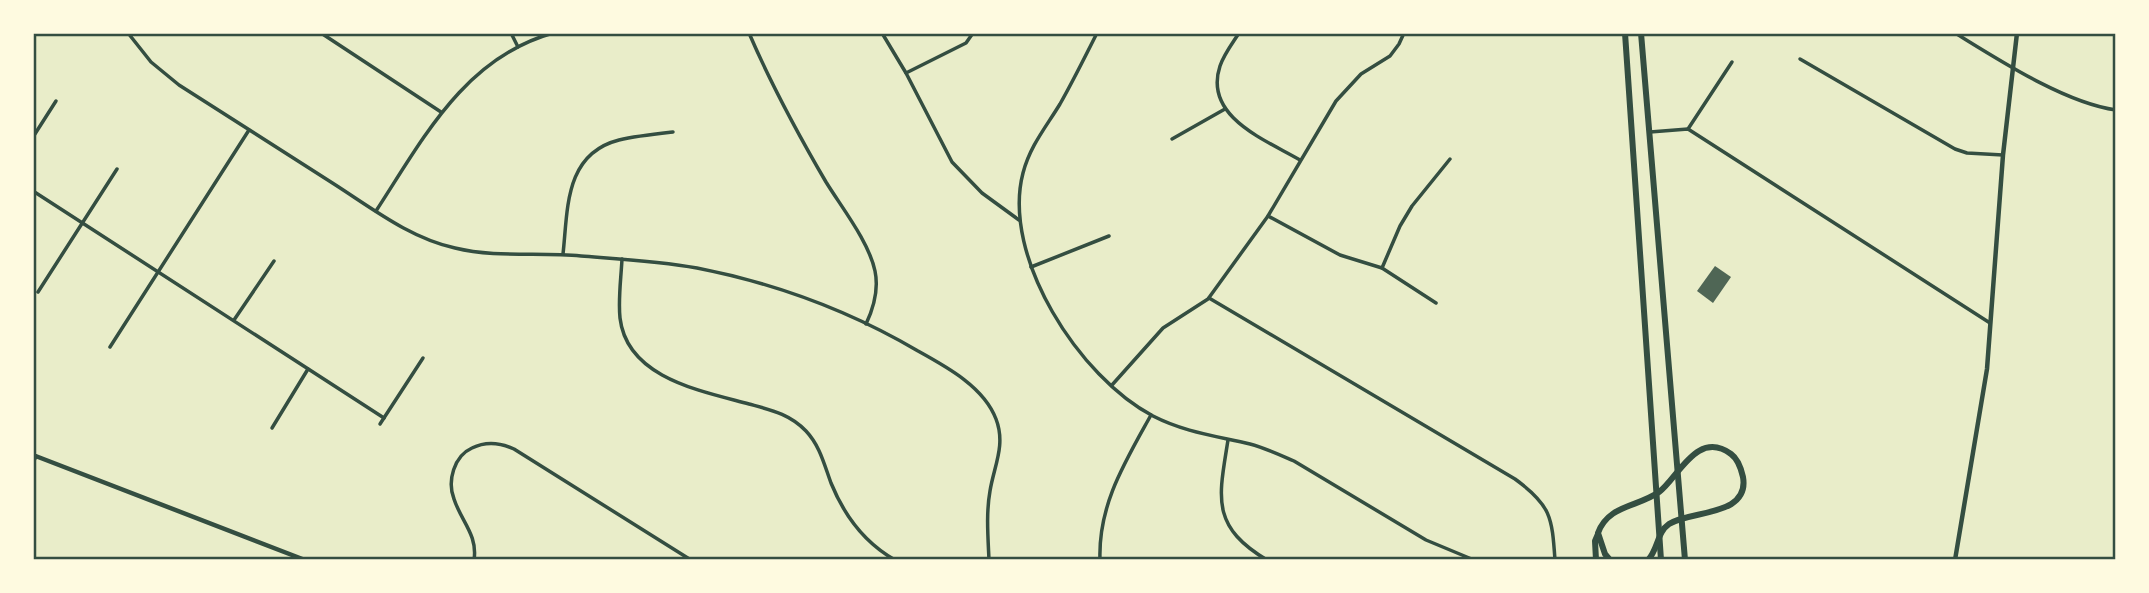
<svg xmlns="http://www.w3.org/2000/svg" width="2149" height="593" font-family="'IBM Plex Sans',sans-serif">
	<rect width="100%" height="100%" fill="#e9edc9"/>
	<polygon fill="#4f6655" points="1715,266 1731,277 1713,303 1697,291"/>
	<g fill="none" stroke-linecap="round" stroke-linejoin="round">
		<g stroke="#344e41" stroke-width="3.5">
			<path d="M128 33 151 62 179 85C231 118 283 151 334 184 373 209 410 238 455 248 496 258 539 252 581 256 620 259 659 261 697 268 774 283 850 311 918 351 947 367 984 387 996 419 1006 445 994 466 990 491 986 513 988 537 989 560"/>
			<polyline points="321,33 441,112"/>
			<polyline points="511,33 518,47"/>
			<path d="M749 33C771 84 798 134 826 182 842 208 869 242 875 271 879 290 874 307 866 324"/>
			<polyline points="882,33 906,73 952,162 982,193 1019,220"/>
			<path d="M1097 33C1085 57 1073 81 1060 104 1046 127 1030 146 1023 173 1001 257 1080 378 1153 416 1184 432 1216 436 1250 444 1265 448 1280 455 1294 461L1426 540 1474 560"/>
			<path d="M1239 33C1232 44 1224 54 1220 66 1203 117 1266 140 1300 160"/>
			<path d="M1955 33C1999 60 2065 103 2116 110"/>
			<polyline points="1800,59 1955,149 1967,153 2003,155"/>
			<polyline points="906,73 966,43 973,33"/>
			<polyline points="1688,129 1732,62"/>
			<polyline points="1650,132 1688,129 1990,323"/>
			<polyline points="33,137 56,101"/>
			<polyline points="1172,139 1225,109"/>
			<polyline points="33,191 384,418"/>
			<path d="M376 211C423 139 464 58 553 33"/>
			<polyline points="1268,216 1340,255 1382,268 1436,303"/>
			<path d="M563 254C568 210 564 154 619 140 636 136 655 134 673 132"/>
			<path d="M622 259C621 279 618 299 620 318 627 378 701 391 749 404 771 410 790 414 806 431 820 446 824 464 831 483 844 515 865 543 895 560"/>
			<polyline points="1031,267 1109,236"/>
			<polyline points="1382,268 1400,226 1412,206 1450,159"/>
			<polyline points="38,292 117,169"/>
			<path d="M1209 298 1515 479C1551 505 1552 517 1555 560"/>
			<polyline points="234,320 274,261"/>
			<polyline points="110,347 249,130"/>
			<polyline points="1112,385 1163,328 1208,299 1268,216 1336,101 1361,74 1390,56 1399,44 1404,33"/>
			<polyline points="380,424 423,358"/>
			<polyline points="272,428 308,369"/>
			<path d="M1228 440C1219 497 1210 526 1267 560"/>
			<polyline points="33,463 36,456"/>
			<path d="M474 560C478 535 461 521 454 499 447 481 454 456 472 448 486 441 501 443 514 449L691 560"/>
			<path d="M1100 560C1098 505 1125 462 1151 415"/>
		</g>
		<g stroke="#344e41" stroke-width="4.5">
			<polyline points="33,455 305,560"/>
			<polyline points="1955,560 1987,369 2003,155 2017,33"/>
		</g>
		<g stroke="#344e41" stroke-width="6">
			<polyline points="1625,33 1661,560"/>
			<polyline points="1641,33 1685,560"/>
			<polyline points="1596,560 1595,541 1598,534"/>
			<path d="M1610 560 1605 554 1598 533C1608 505 1638 507 1659 492 1678 478 1697 429 1731 454 1738 459 1741 468 1743 477 1750 517 1690 510 1669 524 1657 532 1658 550 1648 560"/>
		</g>
	</g>
	<rect width="2149" height="593" fill="none" stroke="#fefae0" stroke-width="70"/>
	<rect x="35" y="35" width="2079" height="523" fill="none" stroke="#344e41" stroke-width="2.5"/>
</svg>
